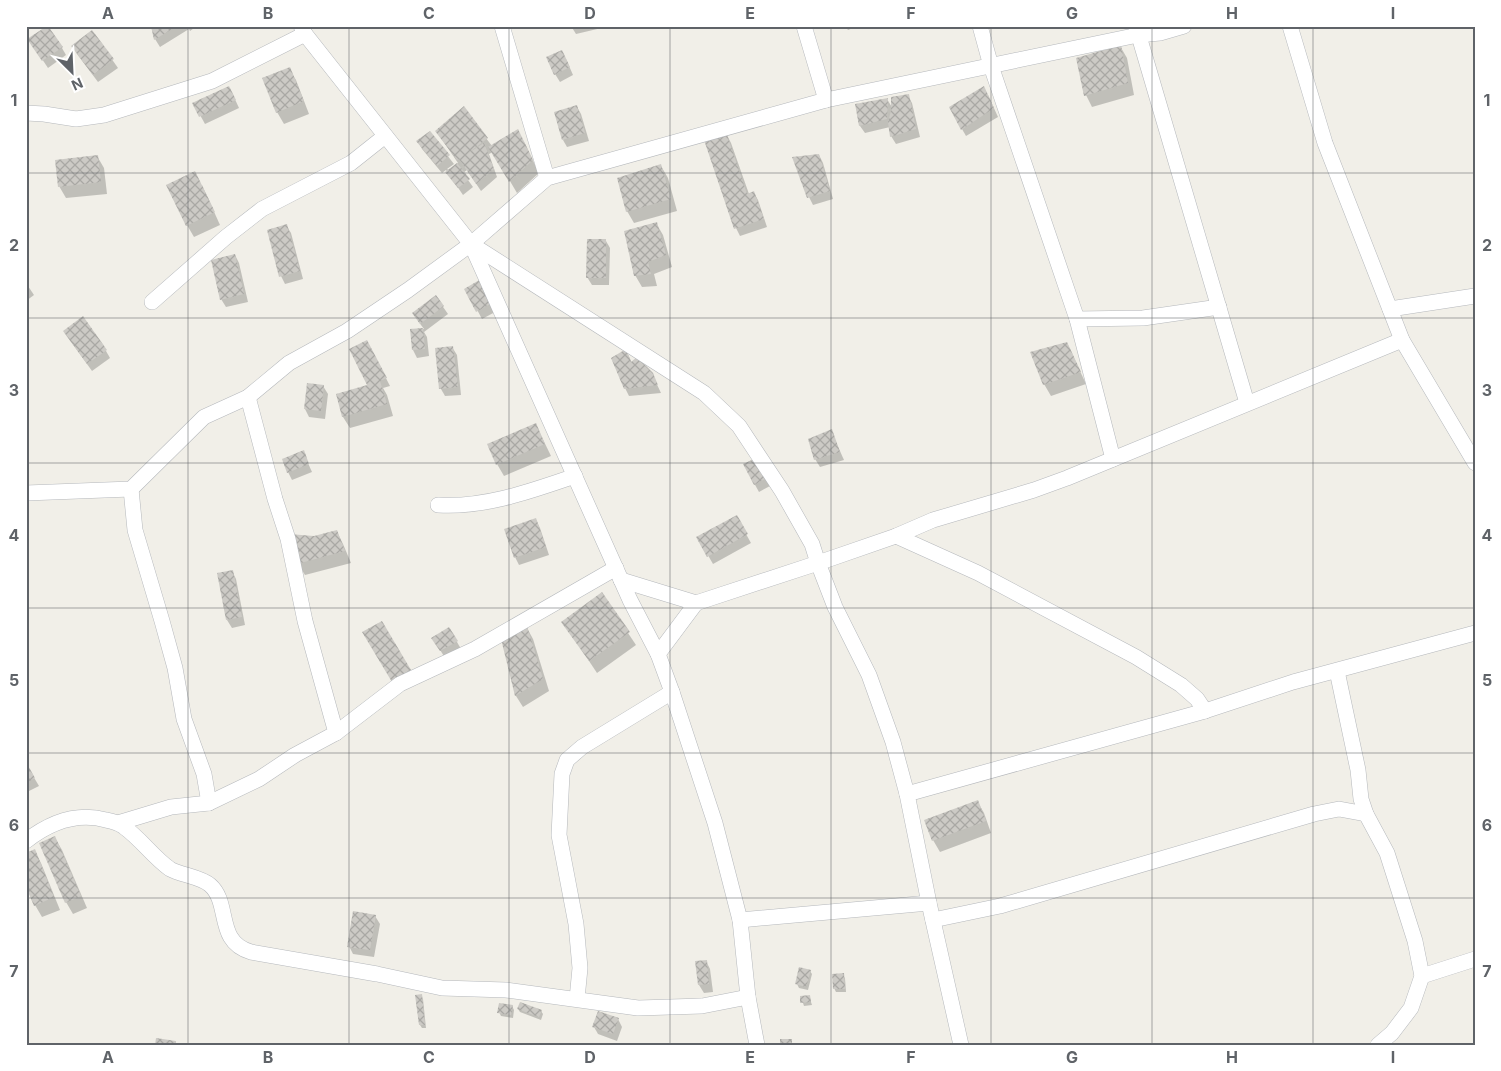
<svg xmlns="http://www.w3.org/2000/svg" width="1501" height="1071" font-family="Inter,sans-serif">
	<defs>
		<pattern id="building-cross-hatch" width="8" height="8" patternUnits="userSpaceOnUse" patternTransform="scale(1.25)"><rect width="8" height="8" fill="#cccac5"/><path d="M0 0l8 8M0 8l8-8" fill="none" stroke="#a9a8a4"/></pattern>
	</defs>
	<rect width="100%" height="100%" fill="#f1efe8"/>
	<g fill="#0003">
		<polygon points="153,26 187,27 197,26 190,31 189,29 160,47 155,39"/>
		<polygon points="571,26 610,26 576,34"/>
		<polygon points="845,26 858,26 848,30"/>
		<polygon points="92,31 118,68 98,82 77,54"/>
		<polygon points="1120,46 1127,58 1134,95 1092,107 1086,95"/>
		<polygon points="34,47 62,48 66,55 48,68"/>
		<polygon points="566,59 573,75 560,82 555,74"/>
		<polygon points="289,69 296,80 309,114 284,124 277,112"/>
		<polygon points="233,95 239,108 205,124 194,104"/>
		<polygon points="988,95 998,117 966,136 962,129"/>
		<polygon points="908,96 912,103 920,137 896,144 891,136 890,127 865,133 860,126 857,105 887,99 893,109"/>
		<polygon points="577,107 581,114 589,141 567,147 563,140"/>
		<polygon points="463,108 492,146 524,142 539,173 517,193 493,152 489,154 497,177 481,191 467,170 463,173 473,187 463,195 446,170 442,173 422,149 418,142 429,132 454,164 447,169 449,170 458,163 437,132"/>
		<polygon points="725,131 731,143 749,194 754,193 758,200 767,227 740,236 736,228"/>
		<polygon points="819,155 823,163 833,199 813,205 809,197"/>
		<polygon points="97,156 104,168 107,194 66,198 59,186"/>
		<polygon points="661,166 668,178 677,211 634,223 627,211"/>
		<polygon points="202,185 220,225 194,237 187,225"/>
		<polygon points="656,223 663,235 672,267 654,274 657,286 642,287 635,275"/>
		<polygon points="286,225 291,233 303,279 285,284 281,276"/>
		<polygon points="606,241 610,248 609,285 592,285 587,277"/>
		<polygon points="235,255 239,263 248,302 226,307 221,299"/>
		<polygon points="481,281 497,311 482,319 466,289"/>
		<polygon points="26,283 34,295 26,301"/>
		<polygon points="436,297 448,314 424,332 427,337 429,356 417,358 413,350 411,330 424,329 418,321"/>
		<polygon points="69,339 106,351 110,358 92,371"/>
		<polygon points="1067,343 1086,384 1051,396 1044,384"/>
		<polygon points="452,347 457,355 461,395 445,396 441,389"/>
		<polygon points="371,349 390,386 383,388 387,395 393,416 350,428 343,417 369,386"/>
		<polygon points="626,350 632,363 652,374 661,393 629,396 625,388"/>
		<polygon points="323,386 328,394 325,419 309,417 305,409"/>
		<polygon points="536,425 551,456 504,476 497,464"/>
		<polygon points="831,431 844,460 820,467 815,459"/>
		<polygon points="303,452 312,472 292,480 288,472"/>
		<polygon points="755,459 770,486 759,492 744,465"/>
		<polygon points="736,516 751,543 713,564 698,538"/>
		<polygon points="536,520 540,528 549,555 519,565 515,557"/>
		<polygon points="337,532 343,544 351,563 305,575 298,564 314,537"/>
		<polygon points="232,571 236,579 245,625 232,628 227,620 218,574"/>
		<polygon points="602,594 636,645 597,673 563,622"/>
		<polygon points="449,628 461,649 445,658 433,638"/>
		<polygon points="527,628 533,639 549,691 523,707 516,696 503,640"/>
		<polygon points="26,764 39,786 29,791 26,787"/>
		<polygon points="977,801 984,813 991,833 940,852 933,840"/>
		<polygon points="55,838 62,850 87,908 73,914 66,902"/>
		<polygon points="34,851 41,863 60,910 42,917 35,905"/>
		<polygon points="375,916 380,924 374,957 353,954 349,946"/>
		<polygon points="706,961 710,969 713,992 704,993 699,985 697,962"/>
		<polygon points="810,971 812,974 808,990 799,988 797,984"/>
		<polygon points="843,975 845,978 846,992 836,992 834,988"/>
		<polygon points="421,996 423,999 426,1028 422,1028 420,1025"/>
		<polygon points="809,996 812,1005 804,1006 801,997"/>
		<polygon points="512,1006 514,1010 513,1018 501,1016 499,1012"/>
		<polygon points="518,1009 541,1011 543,1014 541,1020 520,1012"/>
		<polygon points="618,1019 622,1027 617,1041 598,1034 594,1027"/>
	</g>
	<g fill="url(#building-cross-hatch)">
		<polygon points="47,26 48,26 63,47 42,61 27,39"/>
		<polygon points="151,26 177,26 154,40"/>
		<polygon points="92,30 114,59 93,75 71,46"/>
		<polygon points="1121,45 1128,83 1084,96 1076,58"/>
		<polygon points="562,50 570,67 554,75 546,57"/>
		<polygon points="290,67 304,101 276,113 262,78"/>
		<polygon points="229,86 236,100 199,117 192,103"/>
		<polygon points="984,86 994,108 961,130 949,107"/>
		<polygon points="909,94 916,129 890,137 888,122 891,111 891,97"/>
		<polygon points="888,98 887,119 859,126 855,104"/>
		<polygon points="577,105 585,133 562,140 554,112"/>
		<polygon points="464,106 488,138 467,154 484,143 494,169 476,184 459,159 457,160 435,131"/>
		<polygon points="518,129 533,160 509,182 488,147"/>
		<polygon points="725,129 747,194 754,191 764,219 734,229 703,137"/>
		<polygon points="430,131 450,155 437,166 416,141"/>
		<polygon points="819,154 830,191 807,198 792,157"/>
		<polygon points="98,155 101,182 58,187 55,160"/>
		<polygon points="457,163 470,179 458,188 445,172"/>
		<polygon points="661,164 671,199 626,212 617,178"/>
		<polygon points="195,171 215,212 186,226 166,185"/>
		<polygon points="657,222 666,255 648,262 651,274 634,276 624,231"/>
		<polygon points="287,224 300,271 279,277 267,230"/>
		<polygon points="587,239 606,239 606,278 586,278"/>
		<polygon points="235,254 244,294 220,300 211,260"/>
		<polygon points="481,279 494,302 476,312 464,289"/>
		<polygon points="436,295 444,306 420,324 412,313"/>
		<polygon points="83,316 107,350 87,364 63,331"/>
		<polygon points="423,328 425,349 412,350 410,329"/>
		<polygon points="367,340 387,378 380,381 387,404 342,417 336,394 367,385 349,349"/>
		<polygon points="1067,342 1081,372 1043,385 1030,352"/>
		<polygon points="453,346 458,387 439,389 435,348"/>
		<polygon points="626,349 631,362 637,357 653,373 658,385 624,389 611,358"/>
		<polygon points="307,383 324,385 321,411 304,409"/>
		<polygon points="536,423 545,444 496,465 487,444"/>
		<polygon points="832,429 840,452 814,460 808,439"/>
		<polygon points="304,450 309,464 287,473 282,459"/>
		<polygon points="756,458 767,478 754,485 743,464"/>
		<polygon points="737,515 748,534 707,557 696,537"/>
		<polygon points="536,518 546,547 514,558 504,529"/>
		<polygon points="337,530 345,551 297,564 289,534 314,536"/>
		<polygon points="233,570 242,617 226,620 217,573"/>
		<polygon points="602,592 630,632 589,661 561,622"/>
		<polygon points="382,621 411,670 392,682 362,632"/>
		<polygon points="527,626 543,679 515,696 501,639"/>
		<polygon points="449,627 458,641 440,651 431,638"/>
		<polygon points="26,762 35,778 26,783"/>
		<polygon points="978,800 986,821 932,841 924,820"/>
		<polygon points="55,836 81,896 65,903 39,843"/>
		<polygon points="35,849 54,897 34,906 26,887 26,853"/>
		<polygon points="353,911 376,915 370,950 347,947"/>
		<polygon points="707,960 709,984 698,985 695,961"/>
		<polygon points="799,967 811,970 806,987 795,984"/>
		<polygon points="844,973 845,989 833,989 832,974"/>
		<polygon points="422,994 425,1025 419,1025 415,995"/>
		<polygon points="810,995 811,1002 800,1003 800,996"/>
		<polygon points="520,1002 542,1010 539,1017 517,1009"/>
		<polygon points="499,1003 513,1005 511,1015 497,1013"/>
		<polygon points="598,1011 619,1018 613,1034 592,1027"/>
		<polygon points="156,1038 176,1041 176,1045 155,1045"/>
		<rect x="780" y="1039" width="12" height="6"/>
	</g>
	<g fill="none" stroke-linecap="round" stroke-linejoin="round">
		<g stroke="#b5b8bc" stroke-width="16">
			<g id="minor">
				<polyline points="301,26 305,34 471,244 630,600 658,654 672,692 715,823 740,920 748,997 757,1045"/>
				<polyline points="502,26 547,178"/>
				<polyline points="804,26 826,100"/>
				<polyline points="980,26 991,66 1077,319 1113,459"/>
				<polyline points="1136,26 1247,403"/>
				<polyline points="1290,26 1325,143 1402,340 1475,463"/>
				<polyline points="26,113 44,114 76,119 104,115 212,81 305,34"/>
				<polyline points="471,244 547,178 826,100 1138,35 1160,33 1184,26"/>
				<polyline points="152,302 226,237 262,209 351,163 385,136"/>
				<polyline points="1390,309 1475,296"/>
				<polyline points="1077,319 1143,318 1219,307"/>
				<polyline points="131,489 135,530 162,621 175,668 184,719 204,774 209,803"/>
				<polyline points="26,493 131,489 204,417 248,397 289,363 347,331 408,290 471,244 704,393 739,426 782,491 812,544 818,563 835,607 869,675 893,742 907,794 929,903 961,1045"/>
				<path d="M438 505C485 508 531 491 575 476"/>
				<polyline points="896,536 978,573 1136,657 1181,685 1197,699 1205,711"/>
				<polyline points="621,580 696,603 818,563 896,536 933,520 1034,490 1067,478 1402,340"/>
				<polyline points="658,654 696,603"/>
				<polyline points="1337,671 1358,770 1361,799 1366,814 1387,853 1415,941 1422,976 1411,1008 1392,1033 1378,1045"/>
				<polyline points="336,733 400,684 475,649 616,568"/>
				<polyline points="907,794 1205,711 1293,682 1475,633"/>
				<polyline points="118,823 171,807 209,803 259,779 295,755 336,733 305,621 288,539 275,499 248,397"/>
				<path d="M26 841C49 823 77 812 106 820 112 821 119 823 124 827 141 839 153 857 170 869 181 875 201 877 210 885 231 903 215 942 251 952L377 974 442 988 506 990 638 1008 702 1006 748 997"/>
				<polyline points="740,920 929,903"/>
				<polyline points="933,920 1000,906 1314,814 1339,809 1366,814"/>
				<polyline points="1422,976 1475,959"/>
				<polyline points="577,999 580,968 576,924 559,835 562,774 567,760 582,747 672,692"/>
			</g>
		</g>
		<use href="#minor" stroke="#fff" stroke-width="15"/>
	</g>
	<path fill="none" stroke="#5f6368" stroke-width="1" stroke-opacity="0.55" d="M188 26V1045M349 26V1045M509 26V1045M670 26V1045M831 26V1045M991 26V1045M1152 26V1045M1313 26V1045M26 173H1475M26 318H1475M26 463H1475M26 608H1475M26 753H1475M26 898H1475"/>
	<rect width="1501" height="1071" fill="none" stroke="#ffffff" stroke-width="55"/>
	<g transform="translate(72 72) rotate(156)" stroke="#ffffff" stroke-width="4" paint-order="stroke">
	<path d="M0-4L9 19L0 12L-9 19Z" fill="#5f6368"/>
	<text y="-8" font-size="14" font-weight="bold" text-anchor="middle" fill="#5f6368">N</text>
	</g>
	<rect x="28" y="28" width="1446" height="1016" fill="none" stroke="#5f6368" stroke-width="2"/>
	<g font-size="16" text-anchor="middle" font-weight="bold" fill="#5f6368">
		<text x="108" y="19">A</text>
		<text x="268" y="19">B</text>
		<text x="429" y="19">C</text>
		<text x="590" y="19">D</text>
		<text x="750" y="19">E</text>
		<text x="911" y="19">F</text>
		<text x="1072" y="19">G</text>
		<text x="1232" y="19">H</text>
		<text x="1393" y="19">I</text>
		<text x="14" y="106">1</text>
		<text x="1487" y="106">1</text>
		<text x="14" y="251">2</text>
		<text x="1487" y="251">2</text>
		<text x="14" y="396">3</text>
		<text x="1487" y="396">3</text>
		<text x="14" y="541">4</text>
		<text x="1487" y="541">4</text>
		<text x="14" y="686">5</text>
		<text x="1487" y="686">5</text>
		<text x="14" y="831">6</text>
		<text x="1487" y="831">6</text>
		<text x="14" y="977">7</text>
		<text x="1487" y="977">7</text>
		<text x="108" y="1063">A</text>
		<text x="268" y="1063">B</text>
		<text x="429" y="1063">C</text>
		<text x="590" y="1063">D</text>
		<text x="750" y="1063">E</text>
		<text x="911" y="1063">F</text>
		<text x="1072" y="1063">G</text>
		<text x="1232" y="1063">H</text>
		<text x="1393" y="1063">I</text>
	</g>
</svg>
